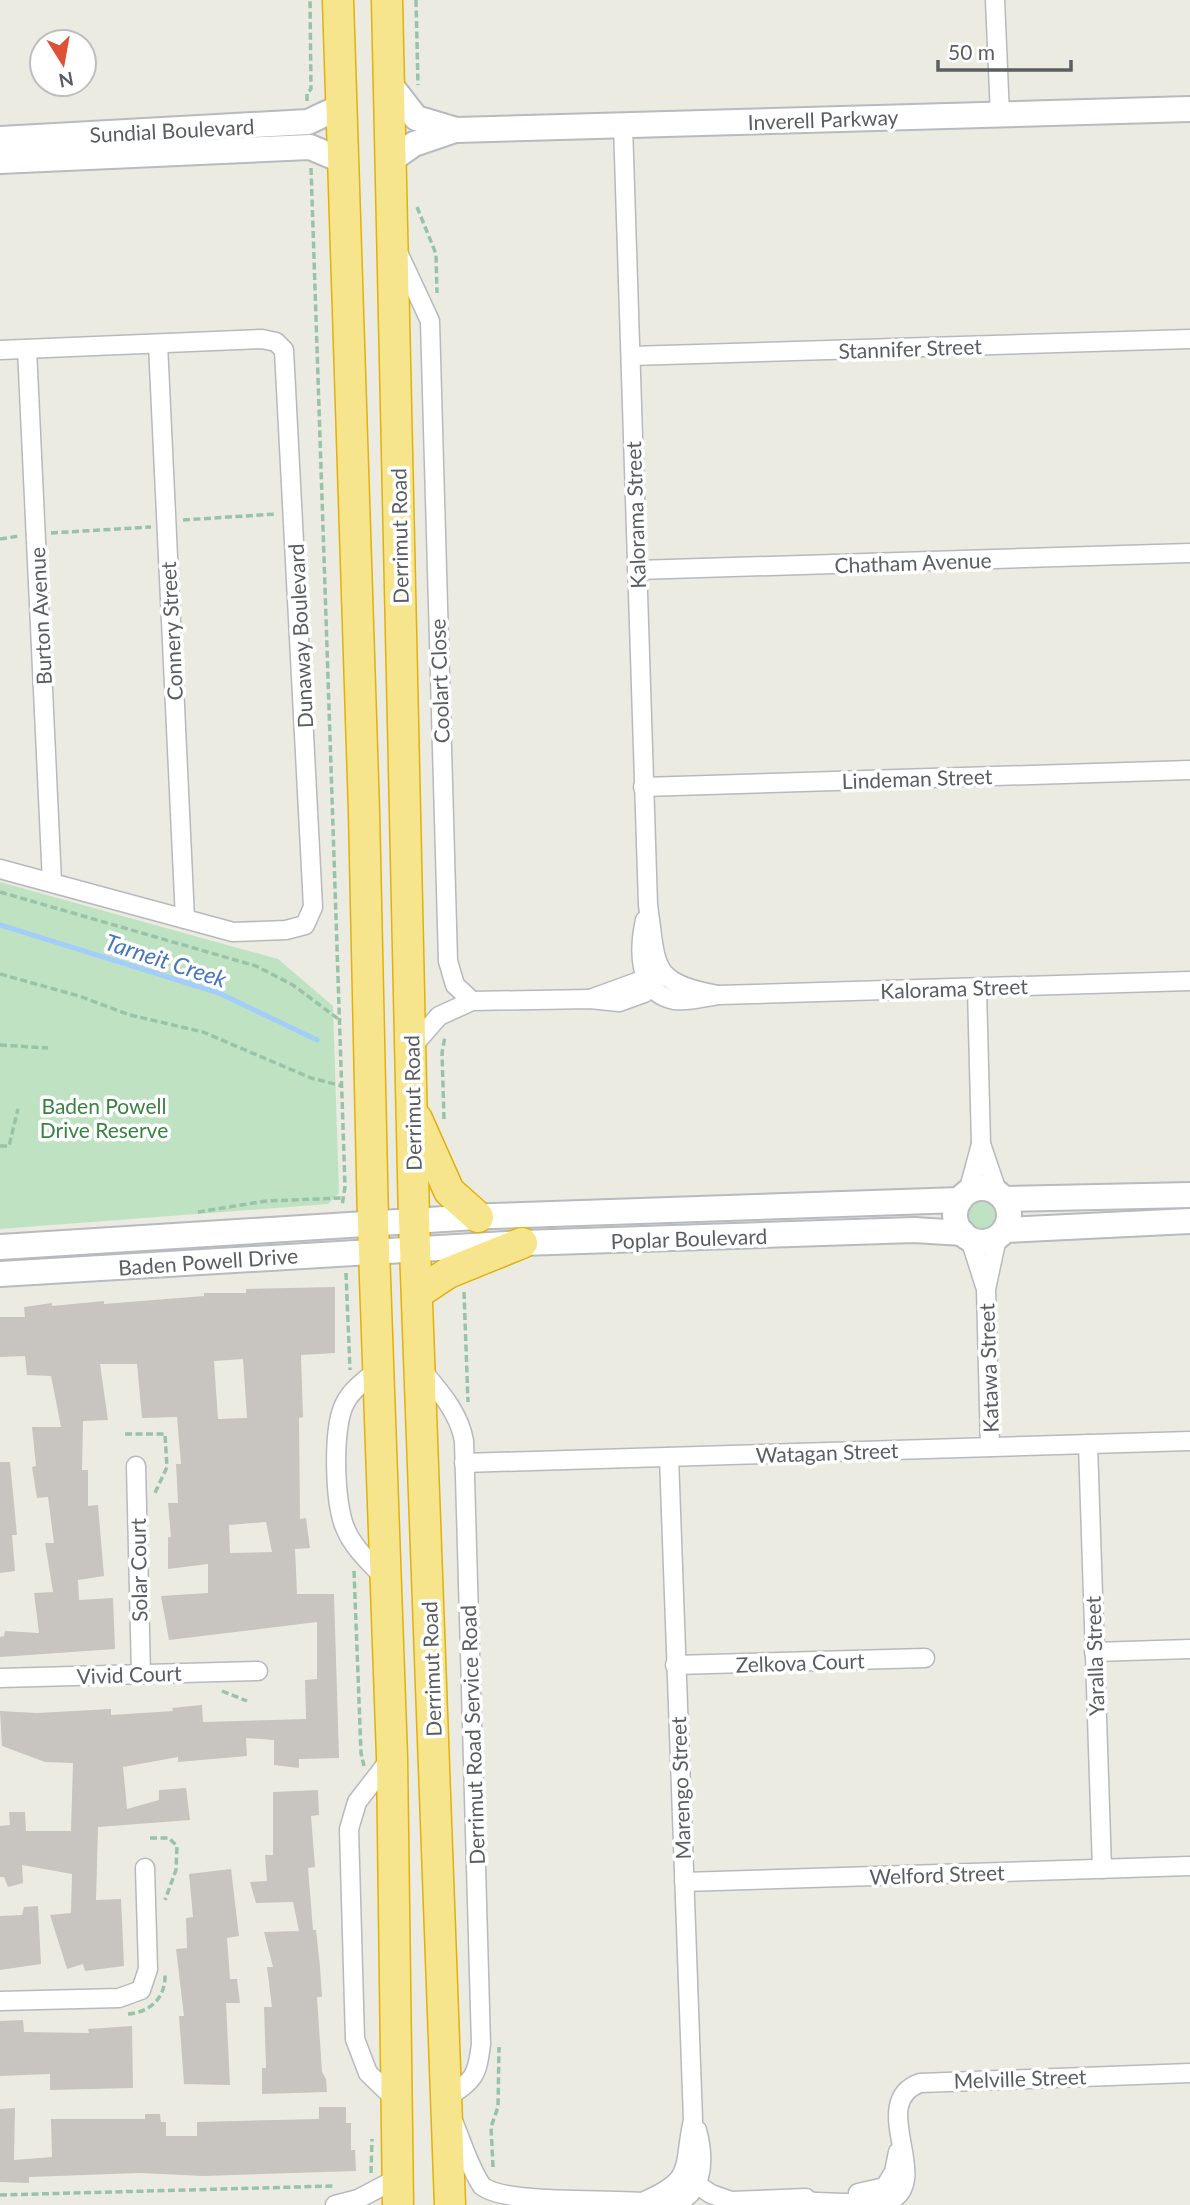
<svg xmlns="http://www.w3.org/2000/svg" width="1190" height="2205" font-family="Lato,sans-serif">
	<rect width="100%" height="100%" fill="#ecebe1"/>
	<g fill="#bfe3c2">
		<polygon points="0,882 278,959 333,1006 339,1193 328,1204 0,1229"/>
		<circle cx="983" cy="1214" r="15"/>
	</g>
	<g fill="none" stroke-linecap="round" stroke-linejoin="round">
		<polyline stroke="#a3cdfa" stroke-width="5" points="0,925 219,993 317,1040"/>
	</g>
	<g fill="#c8c4bf" fill-rule="evenodd">
		<path d="M335 1287V1353L301 1355 303 1417 299 1418 300 1519 306 1518 310 1548 295 1549 297 1594H334L339 1758 299 1759V1768L274 1765V1740L246 1738 247 1756 178 1762V1757L123 1767 127 1809 159 1800V1790L186 1788 190 1820 98 1827 96 1900 121 1899 124 1966 85 1971 83 1964 67 1969 50 1915 71 1913 72 1874 22 1865 23 1883 8 1887 4 1877H0V1826L10 1825 9 1812H25L26 1831H71L73 1763 45 1762 2 1746 0 1711 37 1713 111 1709V1715L173 1711 172 1708 202 1705 203 1722 306 1719 305 1680 317 1679V1622L169 1640 161 1596 208 1593V1564L168 1569V1537H171L168 1503H178L176 1464H181L177 1417 142 1418 137 1364H100L108 1420 83 1421 82 1470H88V1506L98 1505 104 1576 78 1580 79 1600 113 1598 115 1649 0 1657V1637L4 1636 5 1631 39 1633 34 1593 53 1592 45 1543H54L48 1497 37 1498 32 1467 36 1466 32 1427H61L51 1376 27 1375 25 1356 0 1357V1317H25L24 1307 52 1303V1306L104 1301V1304L204 1296V1293H246V1289ZM243 1359 247 1418 218 1419 214 1361ZM266 1522 272 1552 230 1553 229 1525Z"/>
		<polygon points="0,1462 10,1462 17,1535 12,1535 15,1571 0,1573"/>
		<polygon points="318,1790 319,1815 311,1816 315,1867 308,1868 313,1930 316,1930 320,1967 322,1997 317,1997 322,2072 326,2079 327,2092 262,2094 262,2068 266,2068 264,2007 272,2007 267,1967 273,1967 264,1932 299,1931 293,1902 256,1903 250,1882 267,1881 265,1855 273,1855 273,1792"/>
		<polygon points="231,1869 239,1936 227,1938 230,1979 237,1979 240,2003 226,2003 230,2085 184,2084 179,2016 184,2016 176,1949 187,1948 186,1918 193,1917 189,1874"/>
		<polygon points="38,1906 41,1964 0,1970 0,1916 22,1915 24,1907"/>
		<polygon points="23,2020 24,2032 89,2033 88,2029 132,2026 133,2088 50,2090 50,2074 0,2076 0,2021"/>
		<polygon points="319,2107 346,2107 346,2123 351,2123 351,2150 355,2150 356,2171 204,2176 140,2173 29,2177 29,2183 0,2182 0,2109 15,2108 14,2160 52,2157 51,2119 145,2119 145,2114 160,2114 161,2122 166,2122 166,2136 197,2136 197,2122 319,2119"/>
	</g>
	<g fill="none" stroke-linecap="round" stroke-linejoin="round">
		<g stroke="#b7b9bd" stroke-width="21">
			<g id="street">
				<polyline points="995,0 1000,115"/>
				<path d="M623 125 648 905C657 966 649 983 718 995"/>
				<polyline points="396,248 430,321 448,961 455,985 472,1001"/>
				<polyline points="158,344 185,919"/>
				<polyline points="27,349 52,882"/>
				<polyline points="0,350 262,339 276,342 284,350 313,907 305,925 286,930 233,932 0,869"/>
				<polyline points="631,356 1190,339"/>
				<polyline points="637,570 1190,553"/>
				<polyline points="643,787 1190,770"/>
				<path d="M645 920C639 948 636 992 674 1000 688 1002 705 997 718 995L1190 981"/>
				<polyline points="977,988 981,1144 998,1194"/>
				<polyline points="590,999 656,975"/>
				<polyline points="411,1048 439,1016 472,1001 590,999 619,1002 644,993 658,978"/>
				<polyline points="968,1192 981,1144"/>
				<polyline points="970,1239 985,1286"/>
				<path d="M378 1369C366 1380 352 1389 345 1403 332 1427 334 1505 346 1530 354 1549 373 1565 386 1580"/>
				<path d="M421 1369C439 1391 459 1412 464 1441L481 2044C477 2077 474 2080 446 2098"/>
				<polyline points="1088,1444 1102,1869"/>
				<polyline points="990,1447 986,1289 997,1238"/>
				<polyline points="464,1463 1190,1441"/>
				<polyline points="136,1466 141,1674"/>
				<polyline points="1094,1652 1190,1649"/>
				<polyline points="675,1665 925,1658"/>
				<polyline points="0,1678 258,1671"/>
				<polyline points="391,1758 357,1802 349,1829 355,2039 368,2073 397,2101"/>
				<polyline points="684,1882 1190,1866"/>
				<polyline points="0,2001 119,1998 141,1990 148,1969 145,1868"/>
				<path d="M453 2121C462 2142 469 2167 482 2186 505 2205 614 2198 651 2203"/>
				<polyline points="683,2175 711,2194 731,2201 806,2198"/>
				<polyline points="858,2193 885,2187 894,2172 898,2152"/>
				<path d="M795 2200C816 2203 873 2205 891 2200 932 2179 867 2102 920 2083L1190 2073"/>
				<path d="M642 2202C696 2179 682 2169 693 2120L669 1457"/>
				<polyline points="335,2205 358,2199 398,2178"/>
				<path d="M665 2205C705 2200 705 2160 697 2130"/>
			</g>
		</g>
		<g stroke="#b7babf" stroke-width="28">
			<g id="secondary">
				<polyline points="389,83 416,118 456,130 1190,109"/>
				<polyline points="0,139 308,122 340,107"/>
				<polyline points="391,160 414,144 455,130"/>
				<polyline points="0,161 310,147 341,160"/>
				<circle cx="982" cy="1215" r="27"/>
				<polyline points="1004,1199 1190,1195"/>
				<polyline points="1005,1230 1190,1221"/>
				<polyline points="0,1247 492,1216 960,1200"/>
				<polyline points="0,1274 522,1243 914,1230 963,1233"/>
			</g>
		</g>
		<g stroke="#e2b10b" stroke-width="33">
			<g id="highway">
				<polyline points="338,0 364,812 373,1222 392,1757 398,2205"/>
				<polyline points="387,0 414,1220 450,2205"/>
				<polyline points="417,1119 449,1191 478,1217"/>
				<polyline points="418,1293 448,1273 522,1243"/>
			</g>
		</g>
		<g stroke="#99c3a9" stroke-width="3.5" stroke-dasharray="7 3.5" stroke-linecap="butt">
			<polyline points="416,0 418,85"/>
			<polyline points="307,101 307,93 311,89 310,0"/>
			<polyline points="311,168 345,1187 342,1206"/>
			<polyline points="417,207 436,254 437,293"/>
			<polyline points="183,520 276,514"/>
			<polyline points="51,533 151,527"/>
			<polyline points="0,539 19,536"/>
			<polyline points="0,892 256,966 293,985 341,1021"/>
			<polyline points="0,974 79,996 130,1015 203,1032 311,1078 342,1086"/>
			<polyline points="0,1045 48,1048"/>
			<polyline points="444,1119 442,1053 445,1036"/>
			<polyline points="0,1146 9,1146 18,1109"/>
			<polyline points="198,1212 266,1201 342,1198"/>
			<polyline points="346,1273 350,1370"/>
			<polyline points="464,1292 468,1402"/>
			<polyline points="125,1434 165,1434 167,1467 155,1493"/>
			<polyline points="354,1571 361,1753 364,1766"/>
			<polyline points="222,1691 247,1701"/>
			<polyline points="150,1838 169,1838 177,1846 176,1870 165,1900"/>
			<path d="M128 2014C151 2012 166 1997 165 1974"/>
			<polyline points="493,2167 491,2127 498,2107 499,2047"/>
			<polyline points="371,2173 372,2139"/>
			<polyline points="0,2195 334,2186"/>
		</g>
		<use href="#street" stroke="#fff" stroke-width="18"/>
		<use href="#secondary" stroke="#fff" stroke-width="24"/>
		<use href="#highway" stroke="#f7e58d" stroke-width="30"/>
	</g>
	<g text-anchor="middle" dominant-baseline="central" stroke-width="7" stroke-linejoin="round" paint-order="stroke">
		<g font-size="21" fill="#5a5d62" stroke="#fff">
			<text transform="translate(823 119) rotate(-2)">Inverell Parkway</text>
			<text transform="translate(172 130) rotate(-3)">Sundial Boulevard</text>
			<text transform="translate(910 348) rotate(-2)">Stannifer Street</text>
			<text transform="translate(635 515) rotate(-92)">Kalorama Street</text>
			<text transform="translate(399 536) rotate(-91)">Derrimut Road</text>
			<text transform="translate(913 562) rotate(-2)">Chatham Avenue</text>
			<text transform="translate(40 616) rotate(-93)">Burton Avenue</text>
			<text transform="translate(171 631) rotate(-93)">Connery Street</text>
			<text transform="translate(300 636) rotate(-93)">Dunaway Boulevard</text>
			<text transform="translate(439 681) rotate(-92)">Coolart Close</text>
			<text transform="translate(917 778) rotate(-2)">Lindeman Street</text>
			<text transform="translate(954 988) rotate(-2)">Kalorama Street</text>
			<text transform="translate(412 1103) rotate(-91)">Derrimut Road</text>
			<text transform="translate(689 1238) rotate(-2)">Poplar Boulevard</text>
			<text transform="translate(208 1261) rotate(-4)">Baden Powell Drive</text>
			<text transform="translate(988 1368) rotate(-92)">Katawa Street</text>
			<text transform="translate(827 1452) rotate(-2)">Watagan Street</text>
			<text transform="translate(138 1570) rotate(-91)">Solar Court</text>
			<text transform="translate(1094 1656) rotate(-92)">Yaralla Street</text>
			<text transform="translate(800 1662) rotate(-2)">Zelkova Court</text>
			<text transform="translate(431 1669) rotate(-92)">Derrimut Road</text>
			<text transform="translate(129 1674) rotate(-2)">Vivid Court</text>
			<text transform="translate(472 1735) rotate(-92)">Derrimut Road Service Road</text>
			<text transform="translate(680 1788) rotate(-92)">Marengo Street</text>
			<text transform="translate(937 1874) rotate(-2)">Welford Street</text>
			<text transform="translate(1020 2078) rotate(-2)">Melville Street</text>
		</g>
		<g font-size="21" fill="#398242" stroke="#fff">
			<text x="104" y="1105">Baden Powell<tspan x="104" dy="24">Drive Reserve</tspan></text>
		</g>
		<g font-size="23" font-style="italic" fill="#4776bc" stroke="#fff">
			<text transform="translate(166 960) rotate(18)">Tarneit Creek</text>
		</g>
	</g>
	<g transform="translate(63 63) rotate(169)"><circle r="33" fill="#ffffff" stroke="#bdbec0" stroke-width="2"/>
	<path d="M0-5L12 26L0 18L-12 26Z" fill="#e05034"/>
	<text y="-10" font-size="19" font-weight="bold" text-anchor="middle" fill="#5a5d62">N</text>
	</g>
	<path d="M938 60v10h133v-10" fill="none" stroke="#5a5d62" stroke-width="3.5"/>
	<text x="948" y="60" font-size="21" fill="#5a5d62" stroke="#ffffff" stroke-width="5" paint-order="stroke">50 m</text>
</svg>
